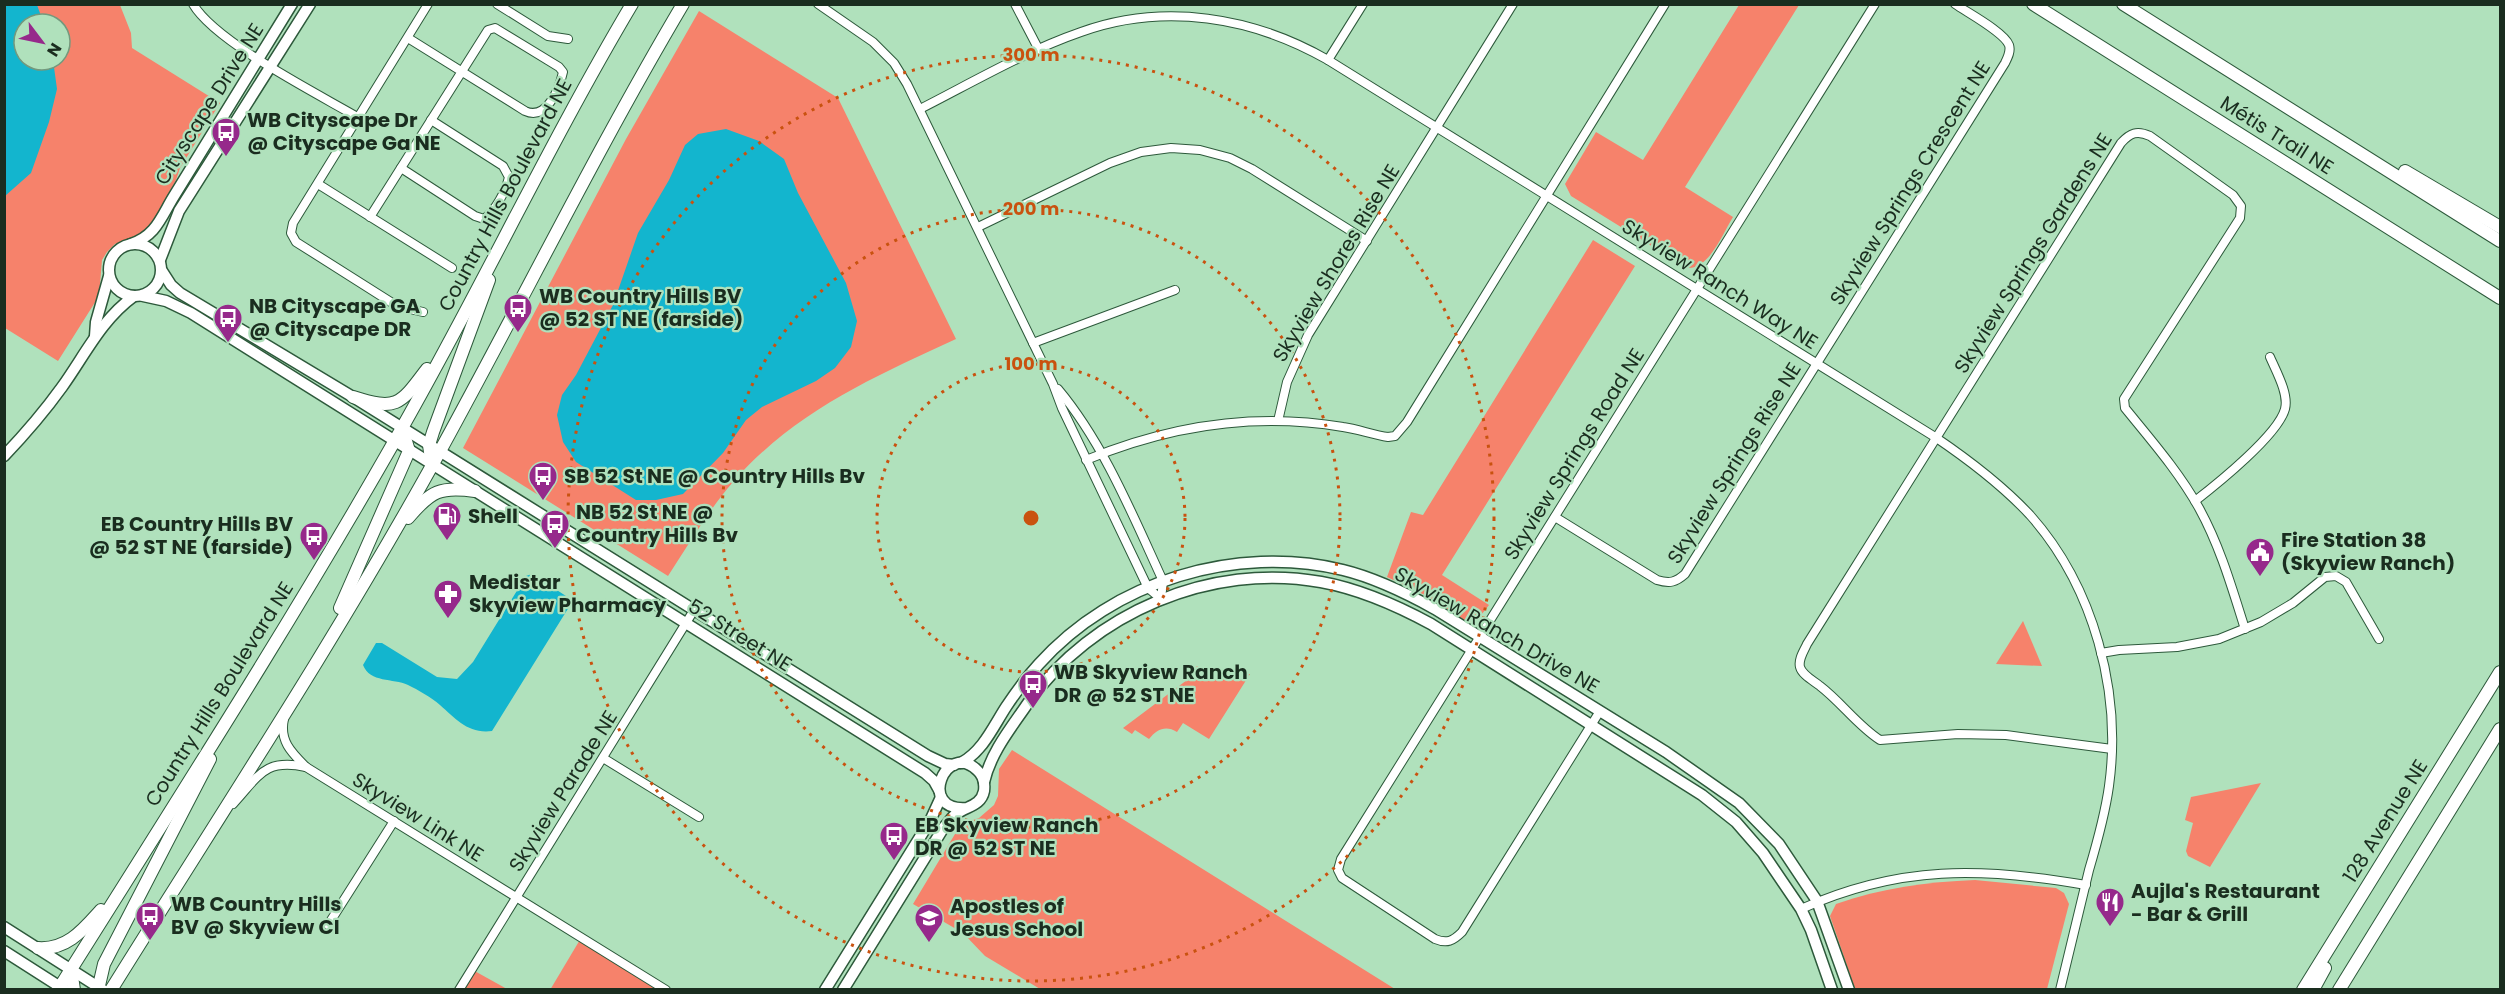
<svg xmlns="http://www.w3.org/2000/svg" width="2505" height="994" font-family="Poppins,sans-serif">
	<rect width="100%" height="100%" fill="#b0e1bc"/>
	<g fill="#f6826b" fill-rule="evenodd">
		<path d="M4 5H120L131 33 132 48 220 103 180 168 176 180 151 225 141 234 115 244 107 252 102 260 99 296 58 361 5 328ZM24 24H60V60H24Z"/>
		<path d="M1739 5H1799L1685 187 1733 217C1723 233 1709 270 1687 268L1571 196 1565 184 1596 132 1643 160Z"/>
		<path d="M699 11 838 98 956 339C874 377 795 411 733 482 708 511 689 544 668 576L463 448 626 139Z"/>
		<polygon points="1593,240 1635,266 1442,575 1489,605 1478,619 1468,623 1429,597 1387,577 1411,512 1423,515"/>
		<polygon points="2023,621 2042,666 1996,664"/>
		<path d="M1198 666 1199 676 1250 674 1209 739 1183 723 1177 732C1166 725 1157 729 1149 739L1135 730 1132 734 1123 728 1187 680 1183 672Z"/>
		<polygon points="1012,750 1395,989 1040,989 985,956 963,933 913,904 961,824 979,818 994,805 998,796 999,769"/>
		<polygon points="2261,783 2210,867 2188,856 2186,851 2193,823 2185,820 2191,797"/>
		<path d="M1975 880 2056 888 2064 893 2069 904 2047 989H1855L1830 916 1836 904C1881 888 1927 882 1975 880Z"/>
		<polygon points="581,938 666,990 550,990"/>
		<polygon points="471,969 507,989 459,990"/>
	</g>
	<g fill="#13b5ce">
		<polygon points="5,4 37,5 44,24 24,24 24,60 53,60 57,89 49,122 31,173 5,196"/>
		<polygon points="726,129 759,141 784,159 798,193 846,283 857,321 851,347 835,368 816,381 762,407 746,420 723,453 683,494 656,500 636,500 576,462 563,442 557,415 562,395 576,375 613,305 638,233 669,180 685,145 698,134"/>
		<path d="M532 574 566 596 570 601 569 607 492 731C468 734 456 719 440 705 431 697 418 690 408 685 393 678 370 683 363 665L376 643H382L437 677 457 679 473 662 526 576Z"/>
	</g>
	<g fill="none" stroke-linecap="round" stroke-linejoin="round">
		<g stroke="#2d593b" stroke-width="10">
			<g id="minor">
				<path d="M193 4C215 42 318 94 359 118"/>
				<polyline points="497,4 548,36 568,39"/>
				<polyline points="818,4 873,42 894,63 907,84 1053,384 1062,408 1148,588 1161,599"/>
				<polyline points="1015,4 1039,50"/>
				<polyline points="1328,60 1363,4"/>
				<path d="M920 109C973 82 1026 51 1081 32 1164 2 1253 17 1328 60L1935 437C1969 460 2002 485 2030 515 2094 587 2122 692 2109 786 2105 815 2097 843 2089 870 2079 910 2070 950 2060 990"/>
				<path d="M401 168 475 216 484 219C495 211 506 191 509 177L503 166 431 120"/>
				<polyline points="318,184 452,268"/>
				<path d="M370 217 488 30 495 28 559 67 563 72C559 90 546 121 525 111L408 38"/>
				<polyline points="978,227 1110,163 1141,152 1171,148 1200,150 1230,158 1252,169 1367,241"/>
				<polyline points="423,312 397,306 296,242 291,233 293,223 428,4"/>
				<polyline points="1033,343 1175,290"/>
				<path d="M1058 389C1104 444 1133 516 1163 581L1161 599"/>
				<polyline points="1278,421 1287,382 1308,335 1513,4"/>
				<path d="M1086 460C1168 426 1255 412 1343 427 1358 429 1373 435 1388 437L1395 436 1407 422 1665 4"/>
				<path d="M2195 501C2217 484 2278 435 2285 409 2289 394 2276 371 2270 357"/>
				<path d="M1555 517 1657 580C1670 584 1676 582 1685 574L2005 63C2008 57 2011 51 2009 45 2004 32 1968 13 1955 4"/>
				<polyline points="2101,653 2119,650 2177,647 2219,639 2261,622 2293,603 2325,577 2336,576 2346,582 2379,639"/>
				<path d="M1600 711 1462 932C1453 941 1447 944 1435 939L1342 878 1338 870 1341 859 1875 4"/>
				<path d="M284 719C279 741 292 753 306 767L666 990"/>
				<path d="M2112 749 2006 735 1958 734 1880 740C1858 726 1841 702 1820 686 1814 681 1802 675 1800 667 1798 659 1804 651 1807 644L2121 143C2130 133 2137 130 2150 136L2233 195 2241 206 2240 218 2124 399 2125 408C2151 440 2179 472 2199 508 2220 546 2232 588 2245 629"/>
				<polyline points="603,758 699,817"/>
				<path d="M233 804C259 776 264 758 306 767"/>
				<path d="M1801 909C1899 865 1982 867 2086 885"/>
				<polyline points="328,925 394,821"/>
				<polyline points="459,990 694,610"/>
			</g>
		</g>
		<g stroke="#2d593b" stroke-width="13">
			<g id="tertiary">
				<circle cx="135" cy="270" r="26"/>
				<path d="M131 244C156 236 161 217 174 196L292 4"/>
				<polyline points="160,260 179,211 310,4"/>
				<polyline points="162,271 171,285 180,293 353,397 928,756 945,764 954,765"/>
				<polyline points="143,296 166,301 191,313 925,773 934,781 939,790"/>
				<polyline points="95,336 96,322 109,276"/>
				<path d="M4 456C25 434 44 412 62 387 85 355 101 320 134 296"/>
				<path d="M961 763C983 751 993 727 1006 707 1016 692 1027 677 1039 664 1113 581 1236 544 1343 570 1376 578 1406 593 1435 609L1666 752 1739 803 1779 844 1817 901 1849 990"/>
				<path d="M984 782C991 752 1011 728 1028 703 1092 613 1211 562 1321 582 1360 589 1396 605 1431 624L1702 795 1736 822 1763 853 1801 909 1811 930 1832 990"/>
				<polyline points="4,927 103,990"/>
				<polyline points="4,951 65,990"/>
				<polyline points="825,990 930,821 941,797"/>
				<path d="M843 990 944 827C948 823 952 817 956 814 967 806 981 806 984 791 985 783 983 775 977 770 946 740 916 812 967 808"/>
			</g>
		</g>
		<g stroke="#2d593b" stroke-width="14">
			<g id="secondary">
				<path d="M353 397C397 411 400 405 427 369"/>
				<polyline points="432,465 429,445 433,432 489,280"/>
				<path d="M408 518C431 491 440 486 475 491"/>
				<polyline points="340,608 409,451 402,428"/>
				<path d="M38 948C67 950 83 930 101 910"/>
				<polyline points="71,969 74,990"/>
				<path d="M58 990C172 808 288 628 394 442 477 298 547 147 632 4"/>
				<polyline points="98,990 104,964 210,759"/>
				<path d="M111 990C220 815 334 642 434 462 518 310 594 154 683 4"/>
				<polyline points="2303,990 2500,672"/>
				<polyline points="2313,990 2325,968"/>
				<polyline points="2339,990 2500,729"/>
			</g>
		</g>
		<g stroke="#2d593b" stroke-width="14">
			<g id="primary">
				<polyline points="2033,4 2500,298"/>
				<polyline points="2123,4 2500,241"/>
				<polyline points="2405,171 2500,227"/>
			</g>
		</g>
		<use href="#minor" stroke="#fff" stroke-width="8"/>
		<use href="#tertiary" stroke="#fff" stroke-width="10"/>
		<use href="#secondary" stroke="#fff" stroke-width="12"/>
		<use href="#primary" stroke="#fff" stroke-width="12"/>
	</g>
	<g fill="none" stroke="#c9520f" stroke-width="3" stroke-dasharray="3 6">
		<circle cx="1031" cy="518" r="154"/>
		<circle cx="1031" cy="518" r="309"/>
		<circle cx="1031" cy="518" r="463"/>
	</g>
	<defs>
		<g id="bus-pin" transform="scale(1.5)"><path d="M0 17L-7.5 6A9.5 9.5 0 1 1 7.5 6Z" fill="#96298b" stroke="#b0e1bc"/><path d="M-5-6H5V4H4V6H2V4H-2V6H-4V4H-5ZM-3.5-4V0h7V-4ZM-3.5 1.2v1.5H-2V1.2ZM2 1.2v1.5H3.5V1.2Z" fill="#fff"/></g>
		<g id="fuel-pin" transform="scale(1.5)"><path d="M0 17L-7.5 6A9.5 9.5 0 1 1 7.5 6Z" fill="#96298b" stroke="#b0e1bc"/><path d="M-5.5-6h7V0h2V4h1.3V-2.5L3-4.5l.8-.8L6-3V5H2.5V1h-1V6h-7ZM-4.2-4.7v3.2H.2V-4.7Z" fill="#fff"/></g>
		<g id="civic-pin" transform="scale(1.5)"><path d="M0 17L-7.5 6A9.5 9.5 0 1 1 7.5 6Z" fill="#96298b" stroke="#b0e1bc"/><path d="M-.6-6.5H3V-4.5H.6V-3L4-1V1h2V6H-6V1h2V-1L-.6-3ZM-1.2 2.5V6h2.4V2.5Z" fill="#fff"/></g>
		<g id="pharmacy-pin" transform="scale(1.5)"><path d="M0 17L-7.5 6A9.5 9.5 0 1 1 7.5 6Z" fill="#96298b" stroke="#b0e1bc"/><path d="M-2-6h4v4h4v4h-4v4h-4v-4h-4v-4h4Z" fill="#fff"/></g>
		<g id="restaurant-pin" transform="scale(1.5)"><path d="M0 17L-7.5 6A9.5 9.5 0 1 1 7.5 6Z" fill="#96298b" stroke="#b0e1bc"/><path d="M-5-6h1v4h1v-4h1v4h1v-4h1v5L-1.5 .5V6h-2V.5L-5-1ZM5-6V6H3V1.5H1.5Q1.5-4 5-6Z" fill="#fff"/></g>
		<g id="school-pin" transform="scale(1.5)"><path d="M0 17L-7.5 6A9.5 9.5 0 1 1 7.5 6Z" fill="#96298b" stroke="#b0e1bc"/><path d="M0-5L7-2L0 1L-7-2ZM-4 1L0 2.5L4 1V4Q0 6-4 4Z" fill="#fff"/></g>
	</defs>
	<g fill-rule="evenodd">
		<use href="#bus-pin" x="226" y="132"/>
		<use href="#bus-pin" x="518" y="308"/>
		<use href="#bus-pin" x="228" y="318"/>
		<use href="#bus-pin" x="543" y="476"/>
		<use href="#fuel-pin" x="447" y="516"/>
		<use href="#bus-pin" x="555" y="524"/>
		<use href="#bus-pin" x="314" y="536"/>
		<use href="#civic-pin" x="2260" y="552"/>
		<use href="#pharmacy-pin" x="448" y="594"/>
		<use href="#bus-pin" x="1033" y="684"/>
		<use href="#bus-pin" x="894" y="836"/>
		<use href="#restaurant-pin" x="2110" y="902"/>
		<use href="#bus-pin" x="150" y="916"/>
		<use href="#school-pin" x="929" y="918"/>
	</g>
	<g text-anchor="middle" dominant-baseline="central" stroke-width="4.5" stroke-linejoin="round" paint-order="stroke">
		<g font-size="20" fill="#1a2d1f" stroke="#b0e1bc">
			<text transform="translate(209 104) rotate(-58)">Cityscape Drive NE</text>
			<text transform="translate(2277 135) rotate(32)">Métis Trail NE</text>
			<text transform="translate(1910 183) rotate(-58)">Skyview Springs Crescent NE</text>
			<text transform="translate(505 195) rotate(-62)">Country Hills Boulevard NE</text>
			<text transform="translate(2033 253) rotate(-58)">Skyview Springs Gardens NE</text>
			<text transform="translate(1336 263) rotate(-59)">Skyview Shores Rise NE</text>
			<text transform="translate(1720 284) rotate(32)">Skyview Ranch Way NE</text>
			<text transform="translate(1574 454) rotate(-58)">Skyview Springs Road NE</text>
			<text transform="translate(1734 463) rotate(-58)">Skyview Springs Rise NE</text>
			<text transform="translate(1497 630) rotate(30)">Skyview Ranch Drive NE</text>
			<text transform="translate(740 635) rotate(32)">52 Street NE</text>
			<text transform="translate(219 694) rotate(-58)">Country Hills Boulevard NE</text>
			<text transform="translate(563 791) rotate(-58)">Skyview Parade NE</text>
			<text transform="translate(418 817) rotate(32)">Skyview Link NE</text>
			<text transform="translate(2385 821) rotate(-58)">128 Avenue NE</text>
		</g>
		<g font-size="20" font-weight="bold" fill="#1a2d1f" stroke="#b0e1bc" text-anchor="start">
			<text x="247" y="120">WB Cityscape Dr<tspan x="247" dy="23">@ Cityscape Ga NE</tspan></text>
			<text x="539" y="296">WB Country Hills BV<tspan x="539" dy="23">@ 52 ST NE (farside)</tspan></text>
			<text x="249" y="306">NB Cityscape GA<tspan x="249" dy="23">@ Cityscape DR</tspan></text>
			<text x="564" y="476">SB 52 St NE @ Country Hills Bv</text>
			<text x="576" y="512">NB 52 St NE @<tspan x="576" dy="23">Country Hills Bv</tspan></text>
			<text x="468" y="516">Shell</text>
			<text x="293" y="524" text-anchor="end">EB Country Hills BV<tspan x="293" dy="23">@ 52 ST NE (farside)</tspan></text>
			<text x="2281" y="540">Fire Station 38<tspan x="2281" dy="23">(Skyview Ranch)</tspan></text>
			<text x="469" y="582">Medistar<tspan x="469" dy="23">Skyview Pharmacy</tspan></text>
			<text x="1054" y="672">WB Skyview Ranch<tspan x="1054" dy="23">DR @ 52 ST NE</tspan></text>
			<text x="915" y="825">EB Skyview Ranch<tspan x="915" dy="23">DR @ 52 ST NE</tspan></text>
			<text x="2131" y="891">Aujla's Restaurant<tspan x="2131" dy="23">- Bar &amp; Grill</tspan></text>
			<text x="171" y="904">WB Country Hills<tspan x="171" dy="23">BV @ Skyview CI</tspan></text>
			<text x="950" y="906">Apostles of<tspan x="950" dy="23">Jesus School</tspan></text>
		</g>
	</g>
	<circle cx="1031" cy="518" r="9" fill="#c9520f" stroke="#b0e1bc" stroke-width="3"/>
	<g font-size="18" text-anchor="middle" font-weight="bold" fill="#c9520f" stroke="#b0e1bc" stroke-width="4.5" stroke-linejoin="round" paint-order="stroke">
		<text x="1031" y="61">300 m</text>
		<text x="1031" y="215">200 m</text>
		<text x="1031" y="370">100 m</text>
	</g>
	<rect width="2505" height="994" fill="none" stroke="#1a2d1f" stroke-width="12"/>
	<g transform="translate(42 42) rotate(122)"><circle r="28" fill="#b0e1bc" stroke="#74997d" stroke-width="1.5"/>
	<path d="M0-4.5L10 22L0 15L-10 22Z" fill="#96298b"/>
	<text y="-9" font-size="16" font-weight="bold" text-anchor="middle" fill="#1a2d1f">N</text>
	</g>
</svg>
